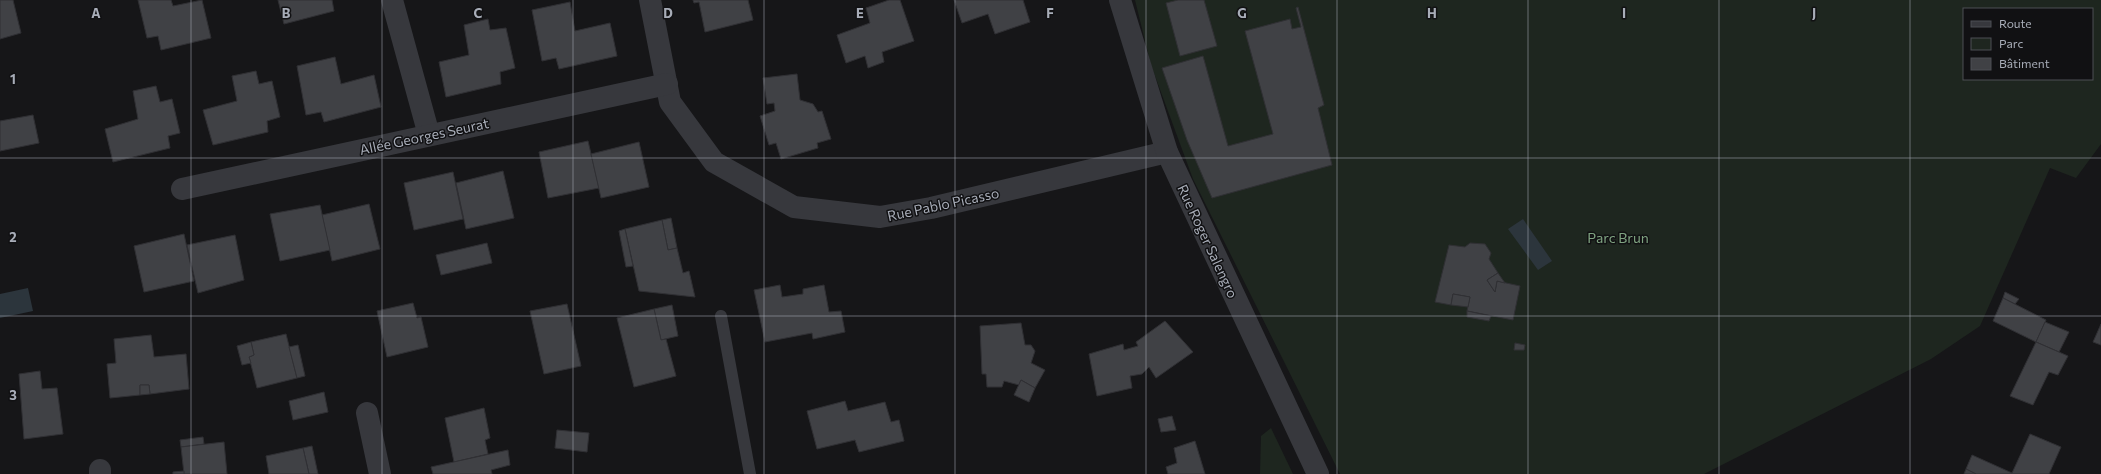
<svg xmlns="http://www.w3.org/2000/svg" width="2101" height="474" font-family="Commissioner,sans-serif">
	<rect width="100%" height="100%" fill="#161618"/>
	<g fill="#1e261f" fill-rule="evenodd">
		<path d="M1135 0H2101V144L2076 178 2050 168 1980 326 1931 359 1704 474H1340L1193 179 1151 65ZM1964 9H2092V79H1964Z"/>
		<polygon points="1271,428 1293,474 1260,474 1261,436"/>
	</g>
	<g fill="#2c353c">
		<polygon points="1523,219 1552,261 1538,270 1508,229"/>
		<polygon points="28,288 33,311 0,318 0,294"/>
	</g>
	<g fill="#404145" stroke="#303034">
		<polygon points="0,0 13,0 21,33 0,39"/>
		<polygon points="138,0 171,0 173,6 202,0 211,38 161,50 158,36 147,38"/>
		<polygon points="278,0 332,0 334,11 284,24"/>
		<polygon points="693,0 748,0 753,20 705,32 699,2 694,3"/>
		<polygon points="889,0 900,0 914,41 882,52 884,62 868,68 865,56 846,63 837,35 870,23 866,8"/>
		<polygon points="954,0 1023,0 1030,22 995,34 988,14 962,23"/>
		<polygon points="1178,0 1204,0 1217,46 1180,56 1166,3"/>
		<polygon points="570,2 575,31 610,23 617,56 559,69 556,58 542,61 532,10"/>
		<polygon points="1298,7 1324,105 1318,108 1332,165 1212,198 1187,140 1162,68 1203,56 1228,146 1273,134 1245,31 1290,19 1292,29 1301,27 1296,8"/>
		<polygon points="488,19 490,30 506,28 515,68 500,72 501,84 446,97 439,62 469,55 464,25"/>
		<polygon points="335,57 341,84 374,75 381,107 324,122 321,112 306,115 297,66"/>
		<polygon points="256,71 259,84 272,81 280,117 267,121 268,132 213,145 203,110 237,101 232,76"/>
		<polygon points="797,74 800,100 813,104 818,112 822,111 831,139 817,143 818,148 781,159 776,143 769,145 760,116 775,111 774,103 767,104 763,78"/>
		<polygon points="156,86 160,102 172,99 180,133 168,136 170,148 113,162 105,129 138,119 133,91"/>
		<polygon points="33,115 39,143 0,151 0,121"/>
		<polygon points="588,141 599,188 548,198 539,152"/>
		<polygon points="639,142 649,187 601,198 591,154"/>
		<polygon points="503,171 514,218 466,229 456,183"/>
		<polygon points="453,172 463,219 414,230 404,183"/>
		<polygon points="369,204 380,249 332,261 322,215"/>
		<polygon points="320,205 330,250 280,261 270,214"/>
		<polygon points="671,218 677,248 668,250 662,220"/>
		<polygon points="662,220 668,250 677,248 683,273 689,271 695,297 639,291 625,229"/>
		<polygon points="625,229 633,266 626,267 619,231"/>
		<polygon points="184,234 194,281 144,292 134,246"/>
		<polygon points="235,235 244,280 198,293 187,245"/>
		<polygon points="487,243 492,263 441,275 436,255"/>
		<polygon points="1470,243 1485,244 1491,253 1489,259 1498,273 1487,280 1495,292 1497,281 1520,286 1513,320 1467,311 1470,297 1453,294 1451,305 1435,302 1449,245 1465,247"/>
		<polygon points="1498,273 1505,283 1497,281 1495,292 1487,280"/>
		<polygon points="780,285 782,297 803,294 803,289 824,285 829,312 841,311 845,332 813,339 812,333 765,342 754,290"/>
		<polygon points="2005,292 2019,299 2015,304 2003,298"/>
		<polygon points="1453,294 1470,297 1468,307 1451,305"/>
		<polygon points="2003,298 2046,320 2036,342 1993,321"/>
		<polygon points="413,303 417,318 421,317 428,347 387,357 377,311"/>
		<polygon points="567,304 581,366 544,374 530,311"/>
		<polygon points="672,305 678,336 661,340 654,309"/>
		<polygon points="654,309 661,340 666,339 676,376 634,387 617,318"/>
		<polygon points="1467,311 1491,316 1489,321 1467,317"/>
		<polygon points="1165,321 1193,352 1156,378 1149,367 1142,374 1130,376 1132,388 1097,396 1089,354 1123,344 1124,350 1138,346 1136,342"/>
		<polygon points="2045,322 2069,332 2059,352 2036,342"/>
		<polygon points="1021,323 1025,345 1031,345 1035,351 1031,363 1045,370 1035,388 1021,380 1019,385 1004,381 1002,387 987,387 986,374 982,374 980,326"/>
		<polygon points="2101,324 2101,345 2093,342"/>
		<polygon points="286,334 297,378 257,388 249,357 254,355 251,342"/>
		<polygon points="151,335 154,357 186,354 189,389 150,394 149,385 140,385 140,395 110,398 107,364 116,363 114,339"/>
		<polygon points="251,342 254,355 249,357 251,363 242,365 237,346"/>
		<polygon points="2036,342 2068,356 2058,375 2049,372 2033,405 2010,396"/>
		<polygon points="1515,343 1525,345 1524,350 1514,350"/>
		<polygon points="298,345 305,376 297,378 289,347"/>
		<polygon points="40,371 42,389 57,388 63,434 24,439 19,374"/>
		<polygon points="1021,380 1035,388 1029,402 1014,395"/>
		<polygon points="140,385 149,385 150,394 140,395"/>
		<polygon points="324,392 328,412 293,420 289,401"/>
		<polygon points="845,401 848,411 885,402 891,422 899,420 904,441 859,452 855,440 817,449 807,411"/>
		<polygon points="484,408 490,438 485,440 488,454 454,462 445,418"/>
		<polygon points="1172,416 1176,430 1161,432 1158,419"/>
		<polygon points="557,430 589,433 587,452 555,448"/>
		<polygon points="2030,434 2061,447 2049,474 1976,474 1966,469 1972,455 2012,473"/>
		<polygon points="203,437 204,444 181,447 180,440"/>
		<polygon points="1195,441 1205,474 1168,474 1166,467 1177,463 1174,448"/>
		<polygon points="224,442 227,474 184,474 181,447"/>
		<polygon points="312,446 318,474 309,474 303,448"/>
		<polygon points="303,448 309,474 269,474 266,456"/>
		<polygon points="508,450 510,465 491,470 492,474 433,474 431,467"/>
		<polygon points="1966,469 1976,474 1964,474"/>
		<polygon points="184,471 184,474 173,474 173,472"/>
	</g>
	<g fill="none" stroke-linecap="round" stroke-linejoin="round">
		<polyline stroke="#37383d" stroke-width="12" points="721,316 750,474"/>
		<g stroke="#37383d" stroke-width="22">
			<polyline points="392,0 429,135"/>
			<polyline points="650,0 670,102 714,162 794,207 880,217 931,208 1167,152"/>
			<polyline points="1120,0 1167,152 1318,474"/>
			<polyline points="182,189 667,84"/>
			<polyline points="367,413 380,474"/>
			<polyline points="100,470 100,474"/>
		</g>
	</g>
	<path fill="none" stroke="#a8adb8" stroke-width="1" stroke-opacity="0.55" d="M191 0V474M382 0V474M573 0V474M764 0V474M955 0V474M1146 0V474M1337 0V474M1528 0V474M1719 0V474M1910 0V474M0 158H2101M0 316H2101"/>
	<g text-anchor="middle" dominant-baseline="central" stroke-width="3" stroke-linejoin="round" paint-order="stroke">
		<g font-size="14" fill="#a8adb8" stroke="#111113">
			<text transform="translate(424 136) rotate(-12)">Allée Georges Seurat</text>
			<text transform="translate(943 204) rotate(-12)">Rue Pablo Picasso</text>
			<text transform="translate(1208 241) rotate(65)">Rue Roger Salengro</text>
		</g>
		<g font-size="14" fill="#7fa381" stroke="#111113">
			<text x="1618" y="237">Parc Brun</text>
		</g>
	</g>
	<g font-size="13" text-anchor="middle" font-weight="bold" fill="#a8adb8" stroke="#111113" stroke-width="3" stroke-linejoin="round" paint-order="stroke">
		<text x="96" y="18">A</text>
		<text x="286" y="18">B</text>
		<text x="478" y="18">C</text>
		<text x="668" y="18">D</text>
		<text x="860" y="18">E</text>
		<text x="1050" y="18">F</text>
		<text x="1242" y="18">G</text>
		<text x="1432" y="18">H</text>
		<text x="1624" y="18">I</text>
		<text x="1814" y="18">J</text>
		<text x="13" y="84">1</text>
		<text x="13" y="242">2</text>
		<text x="13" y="400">3</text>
	</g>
	<rect x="1963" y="8" width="130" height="72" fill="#111113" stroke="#4d4f55"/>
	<rect x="1971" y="21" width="20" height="6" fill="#37383d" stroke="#4d4f55"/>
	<text x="1999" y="28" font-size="12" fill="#a8adb8">Route</text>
	<rect x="1971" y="38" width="20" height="12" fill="#1e261f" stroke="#4d4f55"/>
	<text x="1999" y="48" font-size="12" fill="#a8adb8">Parc</text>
	<rect x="1971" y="58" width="20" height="12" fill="#404145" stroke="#4d4f55"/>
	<text x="1999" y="68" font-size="12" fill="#a8adb8">Bâtiment</text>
</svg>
